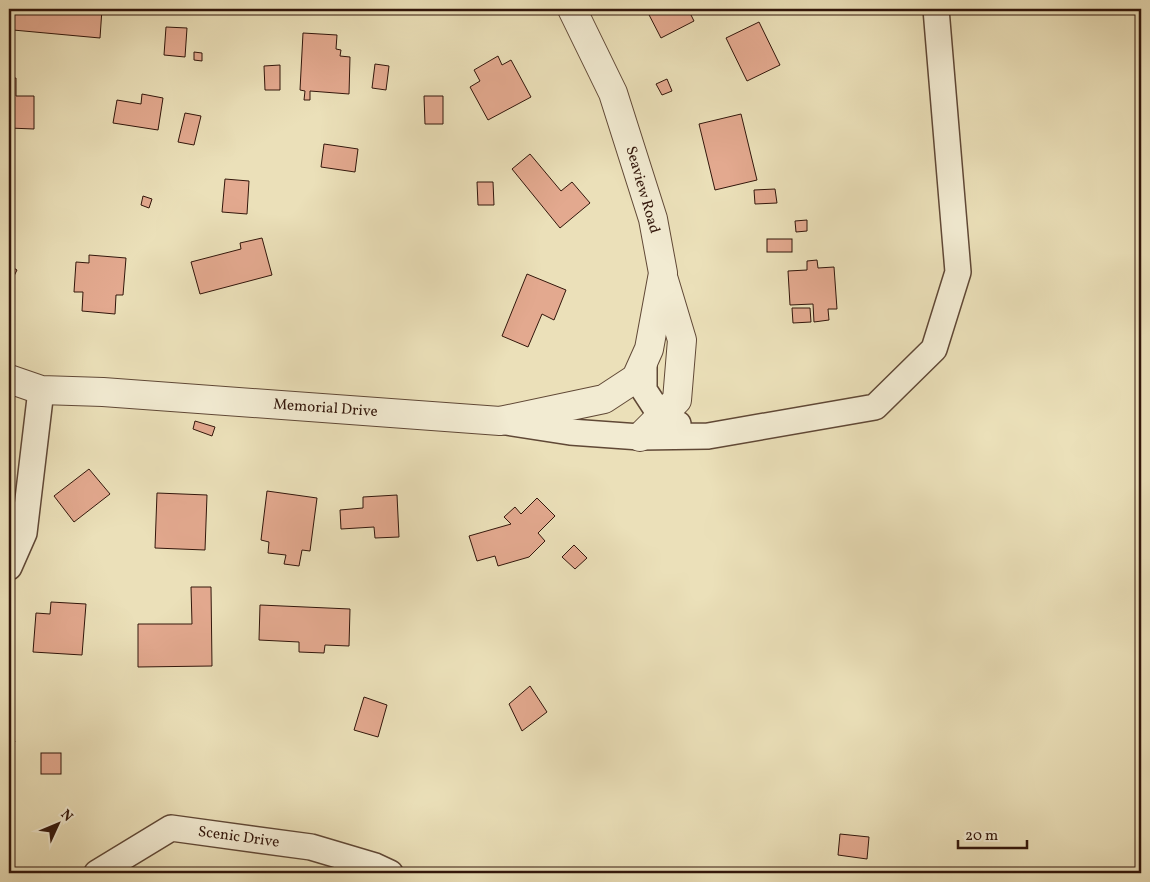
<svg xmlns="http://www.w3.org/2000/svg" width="1150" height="882" font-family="Vollkorn,serif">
	<rect width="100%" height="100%" fill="#ebe0b9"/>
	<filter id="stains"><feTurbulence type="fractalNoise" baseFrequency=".004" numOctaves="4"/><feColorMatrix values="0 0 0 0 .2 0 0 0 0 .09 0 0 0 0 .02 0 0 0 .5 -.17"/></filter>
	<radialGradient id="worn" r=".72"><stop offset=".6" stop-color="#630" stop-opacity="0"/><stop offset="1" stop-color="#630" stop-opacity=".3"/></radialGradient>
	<g fill="#e3a98f" stroke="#32160b">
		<polygon points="15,9 102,9 100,38 13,30"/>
		<polygon points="646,9 688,9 694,21 661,38"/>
		<polygon points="759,22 780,65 747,81 726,38"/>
		<polygon points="166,27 187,28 185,57 164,55"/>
		<polygon points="303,33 337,35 336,49 341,50 340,56 350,57 349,94 310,91 310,100 304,100 305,91 300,90"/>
		<polygon points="194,52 202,53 202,61 194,60"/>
		<polygon points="498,56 502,65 511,60 531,97 488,120 470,87 480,81 474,70"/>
		<polygon points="375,64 389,66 386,90 372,88"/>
		<polygon points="280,65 280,90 265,90 264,66"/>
		<polygon points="9,78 16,78 16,96 34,96 34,129 9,128"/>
		<polygon points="667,79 672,91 662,95 656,84"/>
		<polygon points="142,94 163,98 158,130 113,123 117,100 141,104"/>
		<polygon points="424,96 443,96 443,124 425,124"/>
		<polygon points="185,113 201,116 194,145 178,142"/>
		<polygon points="741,114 757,180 715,190 699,124"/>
		<polygon points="324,144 358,149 355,172 321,167"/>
		<polygon points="530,154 561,191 572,182 590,203 560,228 512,169"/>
		<polygon points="225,179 249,181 247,214 222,212"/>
		<polygon points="477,182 493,182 494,205 478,205"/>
		<polygon points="775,189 777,203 755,204 754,190"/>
		<polygon points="143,196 152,199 149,208 141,205"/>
		<polygon points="807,220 807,231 796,232 795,221"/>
		<polygon points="262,238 272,275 200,294 191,262 241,249 240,243"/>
		<rect x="767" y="239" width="25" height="13"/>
		<polygon points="89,255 126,258 123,295 116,295 115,314 82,311 83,292 74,292 76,262 89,263"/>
		<polygon points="817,260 818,268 834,267 837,309 828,309 829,320 814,322 813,304 790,305 788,271 807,270 807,261"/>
		<polygon points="9,265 17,270 9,286"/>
		<polygon points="527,274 566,290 554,320 542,314 528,347 502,336"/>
		<polygon points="792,308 810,308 811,322 793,323"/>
		<polygon points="195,421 215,427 212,436 193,429"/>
		<polygon points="89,469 110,494 74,522 54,496"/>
		<polygon points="267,491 317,498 310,551 302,550 299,566 284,564 286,555 268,553 269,542 261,540"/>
		<polygon points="157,493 207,495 205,550 155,548"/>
		<polygon points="397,495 399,537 375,538 374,527 341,529 340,510 363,508 363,497"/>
		<polygon points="537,498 555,516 538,533 545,541 529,557 498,566 495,556 477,561 469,536 511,524 504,517 515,507 521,514"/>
		<polygon points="574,545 587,558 575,569 562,557"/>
		<polygon points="191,587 211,587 212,666 138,667 138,624 192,624"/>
		<polygon points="51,602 86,604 82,655 33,652 36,613 50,614"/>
		<polygon points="260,605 350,609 349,646 325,645 324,653 299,652 299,642 259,640"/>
		<polygon points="530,686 547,712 522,731 509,704"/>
		<polygon points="364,697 387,705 378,737 354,730"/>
		<polygon points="9,730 15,742 9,746"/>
		<rect x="41" y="753" width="20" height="21"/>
		<polygon points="840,834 869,837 867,859 838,855"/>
	</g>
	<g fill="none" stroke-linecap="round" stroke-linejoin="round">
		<g stroke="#604836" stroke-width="28">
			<g id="minor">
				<polyline points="644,362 644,390 661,416 678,424"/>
				<polyline points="506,422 570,432 640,437 708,436 875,407 934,349 958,272 936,9"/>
				<polyline points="9,567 24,533 41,390"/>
				<path id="s1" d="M97 873 171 828 311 847 375 866 390 873"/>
			</g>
		</g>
		<g stroke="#604836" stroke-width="30">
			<g id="tertiary">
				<path id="s2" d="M9 379 41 390 103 392 500 421 604 399 636 378 649 349 663 273 653 219 613 93 572 9"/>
				<polyline points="640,437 677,400 682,340 664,280"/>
			</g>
		</g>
		<use href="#minor" stroke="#f2ebd2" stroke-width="25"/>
		<use href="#tertiary" stroke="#f2ebd2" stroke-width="28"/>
	</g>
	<g text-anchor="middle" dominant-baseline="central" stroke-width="5" stroke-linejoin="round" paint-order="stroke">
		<g font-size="15" fill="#32160b" stroke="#f2ebd2">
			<text transform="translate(642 190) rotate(74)">Seaview Road</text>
			<text stroke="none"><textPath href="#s2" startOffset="319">Memorial Drive</textPath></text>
			<text stroke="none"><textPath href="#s1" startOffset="155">Scenic Drive</textPath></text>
		</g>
	</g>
	<rect width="1150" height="882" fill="none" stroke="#ebe0b9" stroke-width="30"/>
	<rect x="10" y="10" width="1130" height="862" fill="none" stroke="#32160b" stroke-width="2.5"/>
	<rect x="15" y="15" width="1120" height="852" fill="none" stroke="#32160b"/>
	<g transform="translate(58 824) rotate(46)" stroke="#f2ebd2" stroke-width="4" paint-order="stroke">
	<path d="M0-4L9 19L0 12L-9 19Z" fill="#32160b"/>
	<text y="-8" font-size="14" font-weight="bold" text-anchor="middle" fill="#32160b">N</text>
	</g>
	<path d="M958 840v8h69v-8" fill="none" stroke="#32160b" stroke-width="2.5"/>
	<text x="965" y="840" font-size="15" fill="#32160b" stroke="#f2ebd2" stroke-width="4" paint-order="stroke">20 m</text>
	<rect width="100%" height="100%" filter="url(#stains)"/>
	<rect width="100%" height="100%" fill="url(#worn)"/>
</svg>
